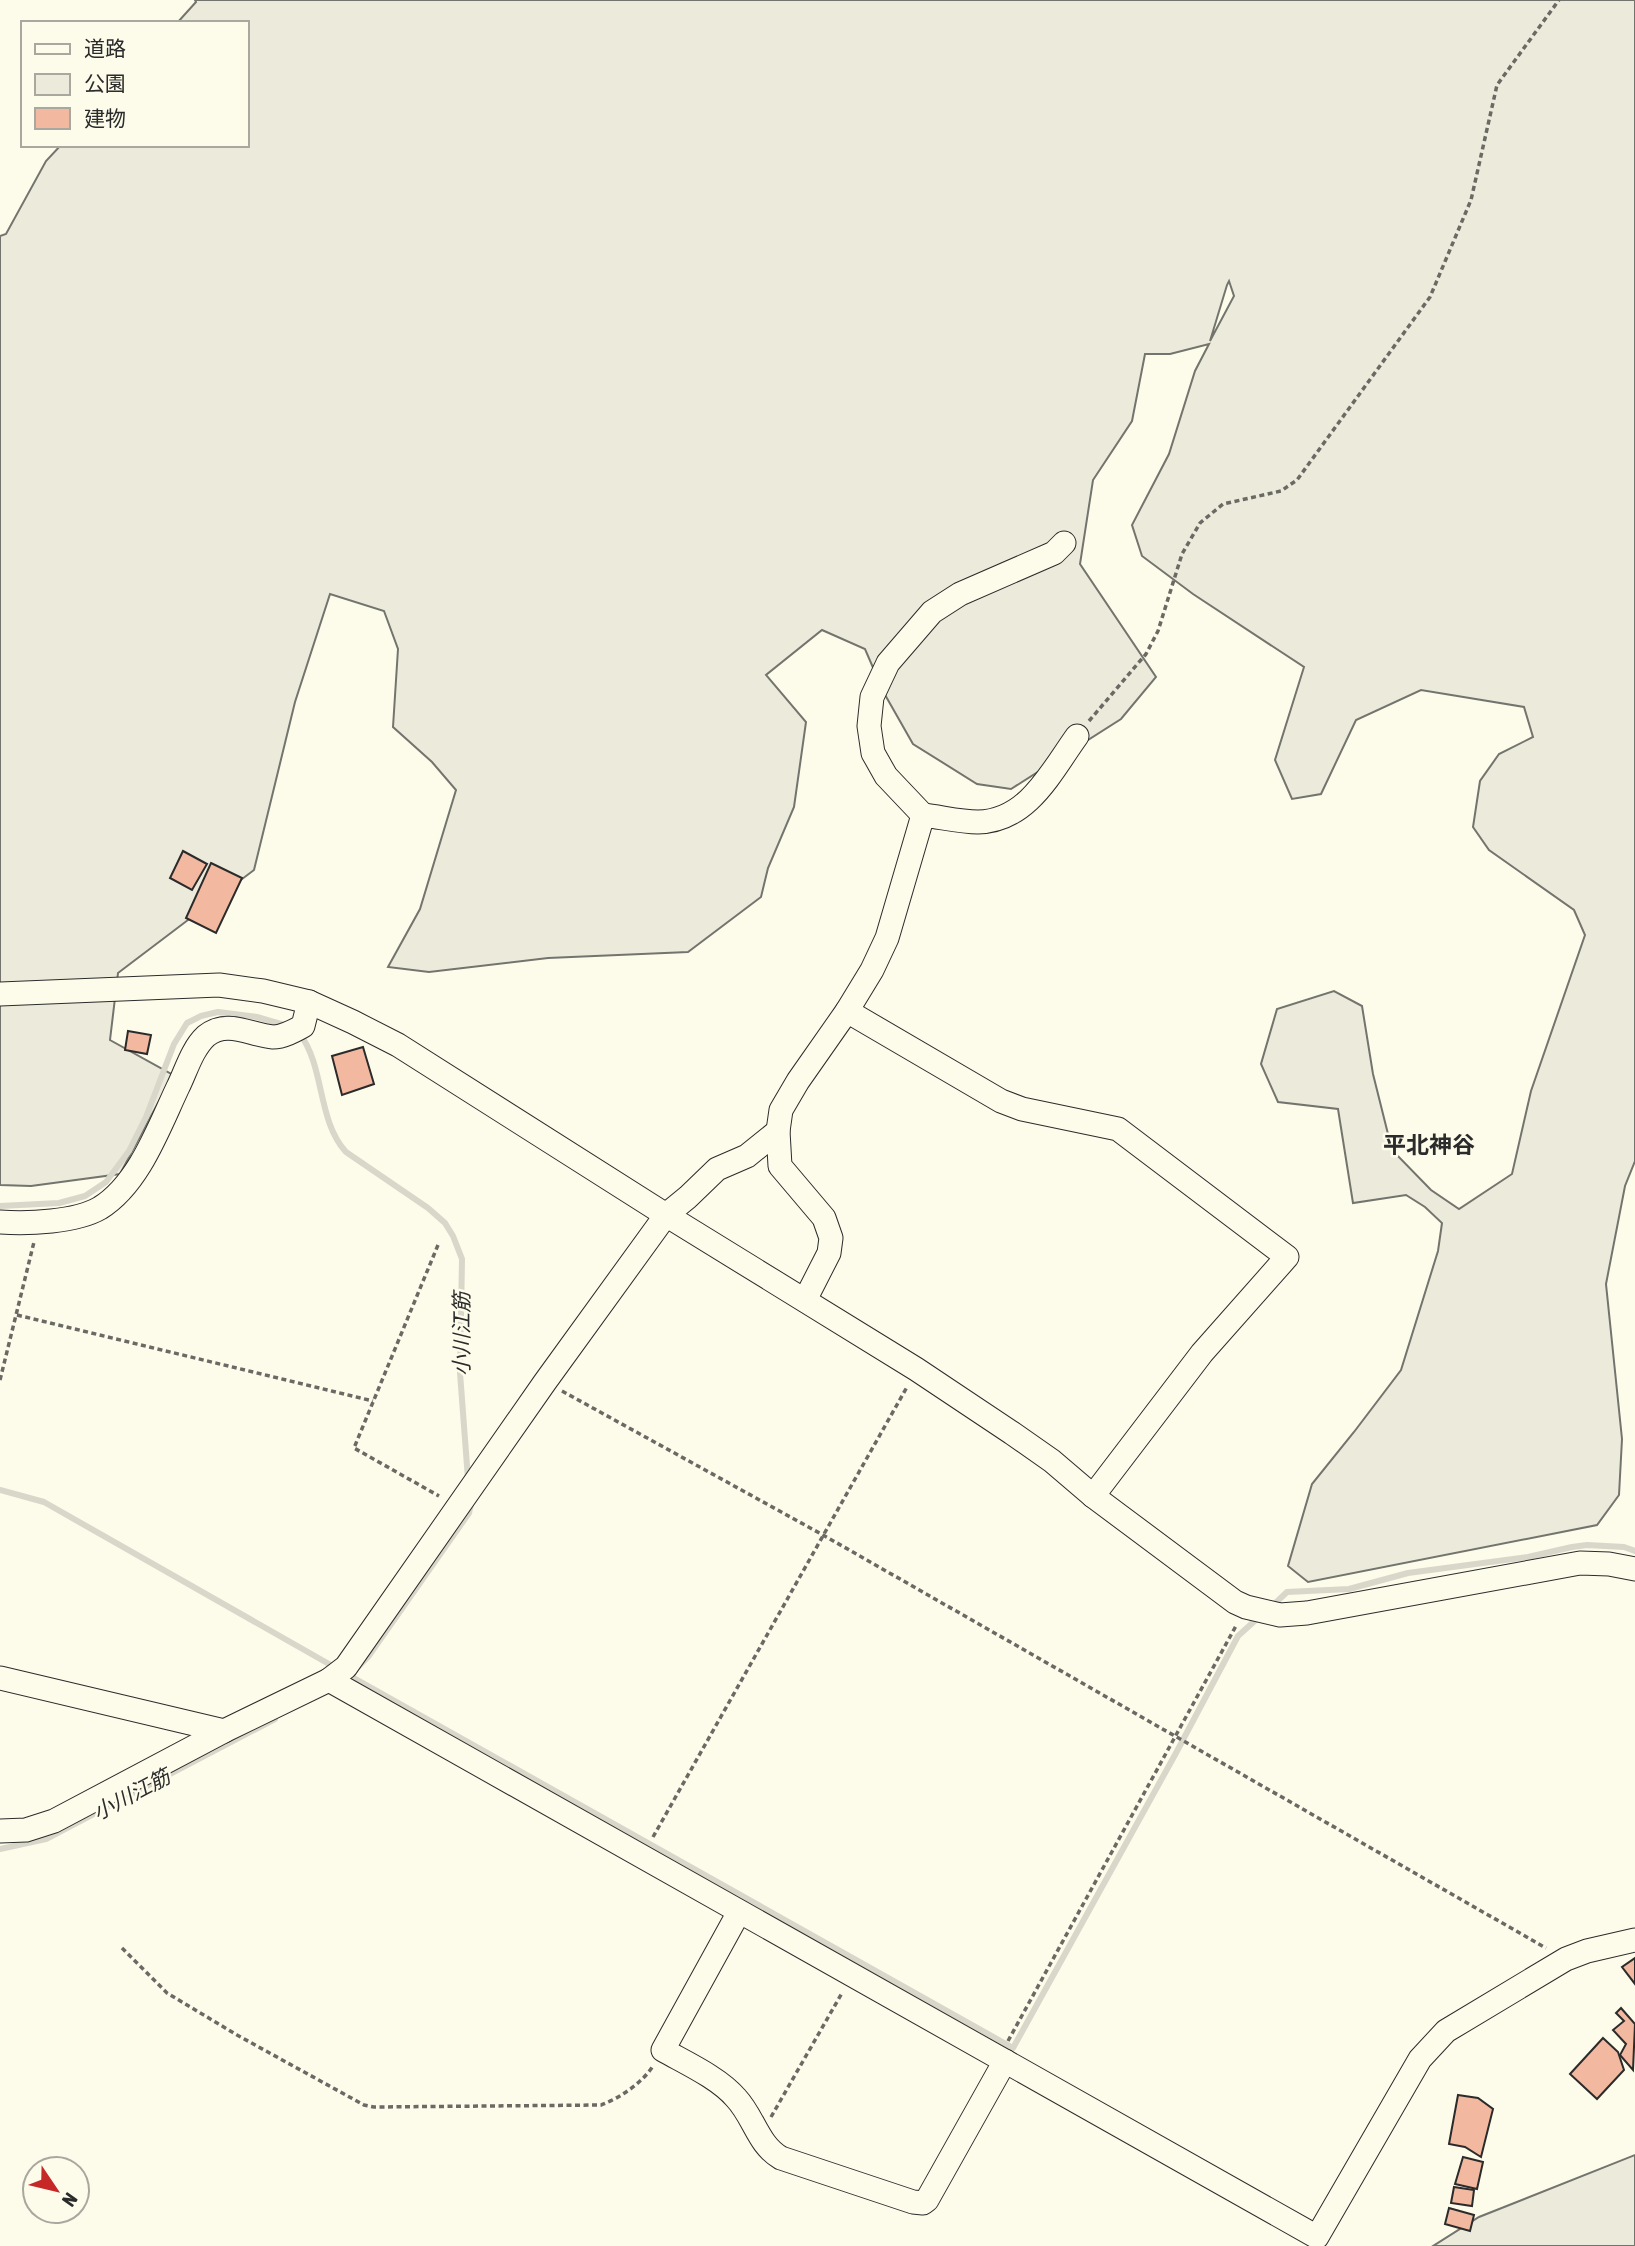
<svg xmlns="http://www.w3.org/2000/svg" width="1635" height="2246" font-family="'Asap Condensed','Noto Sans JP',sans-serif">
	<rect width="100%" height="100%" fill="#fdfbea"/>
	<g fill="#ecebdb" stroke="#74746e" stroke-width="2" fill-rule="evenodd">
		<path d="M195 0H1635V1161L1625 1186 1606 1284 1622 1439 1619 1495 1597 1525 1308 1582 1288 1566 1312 1484 1354 1432 1401 1370 1438 1251 1442 1223 1425 1207 1406 1195 1353 1203 1338 1109 1278 1102 1261 1064 1277 1009 1334 991 1362 1006 1373 1074 1392 1150 1431 1190 1459 1209 1512 1174 1531 1091 1585 935 1574 910 1489 850 1473 827 1480 781 1499 754 1533 737 1524 707 1421 690 1356 720 1321 794 1292 799 1275 760 1304 667 1193 594 1142 556 1132 525 1169 454 1195 371 1209 344 1170 354H1145L1132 421 1093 480 1080 564 1156 677 1121 719 1011 789 977 784 913 744 884 693 865 649 822 630 766 675 806 722 794 807 768 868 761 897 688 952 548 958 429 972 388 967 420 909 456 790 432 762 393 727 398 649 384 611 330 594 295 702 254 870 118 973 110 1040 173 1075 120 1174 31 1186 0 1185V236L6 234 46 161 61 145H247V23H177L196 2ZM1229 281 1234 296 1210 341 1227 285Z"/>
		<polygon points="1635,2155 1635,2246 1433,2246 1479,2217"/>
	</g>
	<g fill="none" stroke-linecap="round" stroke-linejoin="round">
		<g stroke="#d8d7c9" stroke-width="6">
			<path d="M300 1034C325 1068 317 1120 346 1152L428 1208 445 1223 453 1236 462 1259 460 1373 468 1479"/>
			<polyline points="0,1206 59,1203 85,1196 106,1182 129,1151 146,1117 174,1044 187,1023 201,1016 218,1012 257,1017 288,1026"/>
			<polyline points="0,1490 44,1502 336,1668"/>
			<polyline points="1270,1608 1287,1592 1349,1589 1408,1573 1528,1557 1572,1547 1587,1545 1624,1547 1635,1551"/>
			<polyline points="358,1667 368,1657 469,1513 471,1504"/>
			<polyline points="345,1673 1013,2048 1176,1753 1238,1636 1259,1617"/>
			<polyline points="0,1849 46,1839 275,1719"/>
		</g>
	</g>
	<g fill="#f2b8a0" stroke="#2b2b2b" stroke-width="2">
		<polygon points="183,851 207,864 192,890 170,878"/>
		<polygon points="211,863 242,878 216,933 186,918"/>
		<polygon points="128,1031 151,1035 147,1054 125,1050"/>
		<polygon points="363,1047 374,1084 342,1095 332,1056"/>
		<polygon points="1635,1958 1635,1984 1622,1967"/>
		<polygon points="1621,2008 1635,2024 1633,2070 1620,2055 1626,2044 1613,2030 1624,2021 1616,2013"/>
		<polygon points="1603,2038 1618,2052 1624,2070 1597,2099 1570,2074"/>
		<polygon points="1458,2095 1478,2098 1493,2109 1481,2157 1465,2147 1449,2144"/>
		<polygon points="1463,2157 1483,2162 1477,2189 1455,2184"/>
		<polygon points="1454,2187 1474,2190 1472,2206 1451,2203"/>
		<polygon points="1449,2208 1474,2215 1470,2231 1445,2224"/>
	</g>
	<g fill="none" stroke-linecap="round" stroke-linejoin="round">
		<g stroke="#2b2b2b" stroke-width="25">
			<g id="minor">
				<polyline points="923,815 886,776 873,753 869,726 872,697 888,663 932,612 960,594 1054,553 1064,543"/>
				<polyline points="0,994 219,985 263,991 309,1002 353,1022 398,1045 666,1215 916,1369 1012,1433 1052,1461 1093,1496 1235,1602 1246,1607 1280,1615 1307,1613 1580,1563 1609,1564 1635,1569"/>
				<polyline points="847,1011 1001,1101 1022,1109 1118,1129 1287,1257 1202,1353 1093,1496"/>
				<path d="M0 1222C28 1224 76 1222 100 1208 139 1184 159 1127 178 1087 186 1071 192 1049 206 1036 227 1019 250 1035 273 1037 283 1037 294 1031 303 1026L309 1002"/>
				<path d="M805 1300 829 1253 831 1238 824 1218 780 1166 778 1131 781 1110 798 1081 847 1011 872 970 887 938 923 815C941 817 960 822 978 822 1028 821 1051 772 1077 736"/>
				<polyline points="0,1678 224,1731"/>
				<polyline points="329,1680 346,1667 545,1382 666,1215 688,1197 717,1169 747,1156 778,1131"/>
				<polyline points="0,1831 26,1830 54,1821 224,1731 329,1680 1317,2237 1420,2059 1446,2031 1566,1959 1587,1951 1635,1940"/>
				<path d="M739 1912 663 2050C686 2063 719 2078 736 2098 754 2117 758 2145 781 2158L913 2202 923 2203 927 2200 1005 2061"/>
			</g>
		</g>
		<g stroke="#6a6964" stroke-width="3.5" stroke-dasharray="5 3.5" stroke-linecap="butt">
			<polyline points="1089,721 1146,654 1158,631 1182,554 1200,523 1223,504 1281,491 1297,480 1430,297 1471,200 1497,85 1559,0"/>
			<polyline points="438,1245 354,1448 439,1496"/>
			<polyline points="17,1315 373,1401"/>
			<polyline points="0,1380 34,1242"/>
			<polyline points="562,1391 823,1535 1546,1948"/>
			<polyline points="653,1837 907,1387"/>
			<path d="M122 1948 167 1993 237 2035 364 2105 374 2107 601 2105C620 2098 642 2083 653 2066"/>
			<polyline points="1008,2041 1237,1624"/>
			<polyline points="771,2117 842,1993"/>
		</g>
		<use href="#minor" stroke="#fdfbea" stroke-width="23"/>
	</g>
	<g text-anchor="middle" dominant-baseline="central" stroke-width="5" stroke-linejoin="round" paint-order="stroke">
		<g font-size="21" font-style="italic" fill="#2b2b2b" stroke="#fdfbea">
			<text transform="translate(461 1334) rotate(-90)">小川江筋</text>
			<text transform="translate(131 1794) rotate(-28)">小川江筋</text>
		</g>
		<g font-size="23" font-weight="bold" fill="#2b2b2b" stroke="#fdfbea">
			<text x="1429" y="1145">平北神谷</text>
		</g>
	</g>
	<rect x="21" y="21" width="228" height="126" fill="#fdfbea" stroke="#a9a89e" stroke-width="2"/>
	<rect x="35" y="44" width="35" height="10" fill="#fdfbea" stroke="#a9a89e" stroke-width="2"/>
	<text x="84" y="56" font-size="21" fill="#2b2b2b">道路</text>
	<rect x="35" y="74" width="35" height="21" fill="#ecebdb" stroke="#a9a89e" stroke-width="2"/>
	<text x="84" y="91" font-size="21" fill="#2b2b2b">公園</text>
	<rect x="35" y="108" width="35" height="21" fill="#f2b8a0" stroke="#a9a89e" stroke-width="2"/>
	<text x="84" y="126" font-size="21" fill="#2b2b2b">建物</text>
	<g transform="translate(56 2190) rotate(125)"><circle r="33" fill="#fdfbea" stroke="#a9a89e" stroke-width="2"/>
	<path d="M0-5L12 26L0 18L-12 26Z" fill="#c62828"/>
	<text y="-10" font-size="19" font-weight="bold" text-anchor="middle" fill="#2b2b2b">N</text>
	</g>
</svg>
